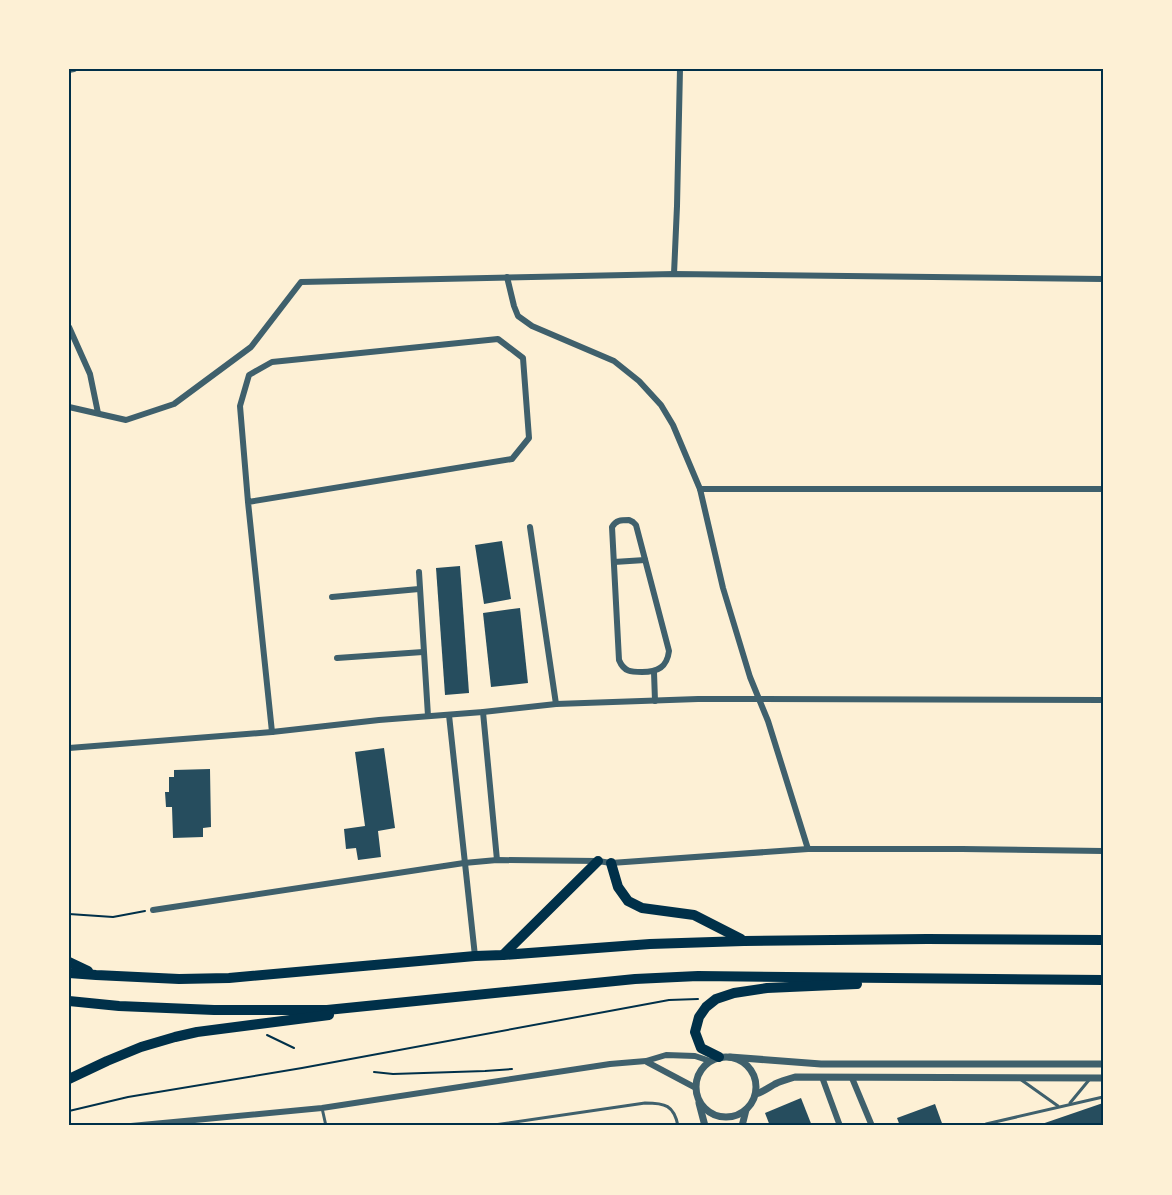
<svg xmlns="http://www.w3.org/2000/svg" width="1172" height="1195" font-family="'Space Grotesk',sans-serif">
	<rect width="100%" height="100%" fill="#fdf0d5"/>
	<g fill="#264d5e">
		<polygon points="502,541 511,599 484,604 475,545"/>
		<polygon points="460,566 469,693 445,695 436,568"/>
		<polygon points="520,608 528,683 491,687 483,613"/>
		<polygon points="384,748 395,828 378,831 381,857 358,860 356,848 346,849 344,829 365,826 355,752"/>
		<polygon points="210,769 211,827 203,828 203,837 173,838 172,807 166,807 165,792 169,792 169,777 174,777 174,770"/>
		<polygon points="801,1098 812,1126 770,1126 765,1113"/>
		<polygon points="1103,1103 1103,1126 1036,1126"/>
		<polygon points="935,1104 943,1126 900,1126 897,1118"/>
	</g>
	<g fill="none" stroke-linecap="round" stroke-linejoin="round">
		<g stroke="#003049" stroke-width="2">
			<polyline points="69,914 113,917 145,911"/>
			<polyline points="267,1035 294,1048"/>
			<polyline points="374,1072 393,1074 485,1071 512,1069"/>
			<polyline points="69,1111 128,1097 302,1068 669,1000 698,999"/>
		</g>
		<g stroke="#3f606c" stroke-width="3">
			<polyline points="1020,1079 1058,1106"/>
			<polyline points="1070,1103 1089,1080"/>
			<polyline points="322,1108 326,1126"/>
			<path d="M487 1126 645 1103C665 1103 674 1105 678 1126"/>
			<polyline points="984,1126 986,1124 1103,1097"/>
		</g>
		<g stroke="#3f606c" stroke-width="6">
			<polyline points="69,70 74,69"/>
			<polyline points="674,274 677,206 680,69"/>
			<polyline points="507,277 514,306 518,316 532,326 614,361 639,381 661,405 673,425 700,489 723,588 750,677 768,721 808,849"/>
			<polyline points="69,327 90,374 98,413"/>
			<polyline points="69,407 126,420 174,404 251,347 301,282 674,274 1103,279"/>
			<polyline points="700,489 1103,489"/>
			<polyline points="248,502 512,459 529,438 523,358 498,339 272,362 249,375 240,406 248,502 272,732"/>
			<path d="M629 520 633 522 636 525 669 651C667 667 658 672 642 672 631 672 624 672 619 660L612 527C616 520 621 520 629 520Z"/>
			<polyline points="530,527 556,704"/>
			<polyline points="614,562 645,560"/>
			<polyline points="419,572 428,716"/>
			<polyline points="332,597 419,589"/>
			<polyline points="337,658 423,652"/>
			<polyline points="654,672 655,701"/>
			<polyline points="483,712 497,860"/>
			<polyline points="449,715 475,956"/>
			<polyline points="69,748 272,732 379,720 483,712 556,704 698,699 759,699 1103,700"/>
			<polyline points="153,910 464,863 497,860 598,861 611,863 808,849 962,849 1103,851"/>
			<polyline points="647,1062 696,1088"/>
			<polyline points="822,1077 840,1126"/>
			<polyline points="852,1078 872,1126"/>
			<polyline points="131,1126 322,1108 610,1064 646,1061 666,1055 695,1056 710,1061"/>
		</g>
		<g stroke="#3f606c" stroke-width="7">
			<polyline points="730,1057 821,1064 1103,1064"/>
			<circle cx="726" cy="1087" r="30"/>
			<path d="M756 1094C763 1092 768 1088 775 1084 781 1081 788 1079 795 1077L1103 1078"/>
			<polyline points="699,1103 705,1126"/>
			<polyline points="742,1126 746,1110"/>
		</g>
		<g stroke="#003049" stroke-width="10">
			<polyline points="611,863 618,887 628,901 642,908 694,915 741,939"/>
			<polyline points="503,955 598,861"/>
			<polyline points="69,962 88,971"/>
			<polyline points="69,973 96,975 179,979 229,978 475,956 503,955 650,944 744,941 927,939 1103,940"/>
			<polyline points="69,1001 119,1006 214,1010 327,1010 635,979 698,976 1103,980"/>
			<polyline points="719,1057 701,1048 695,1032 699,1017 706,1007 716,999 734,993 767,988 857,984"/>
			<polyline points="69,1079 107,1061 141,1047 175,1037 197,1032 329,1015"/>
		</g>
	</g>
	<rect width="1172" height="1195" fill="none" stroke="#fdf0d5" stroke-width="141"/>
	<rect x="70" y="70" width="1032" height="1054" fill="none" stroke="#003049" stroke-width="2"/>
</svg>
